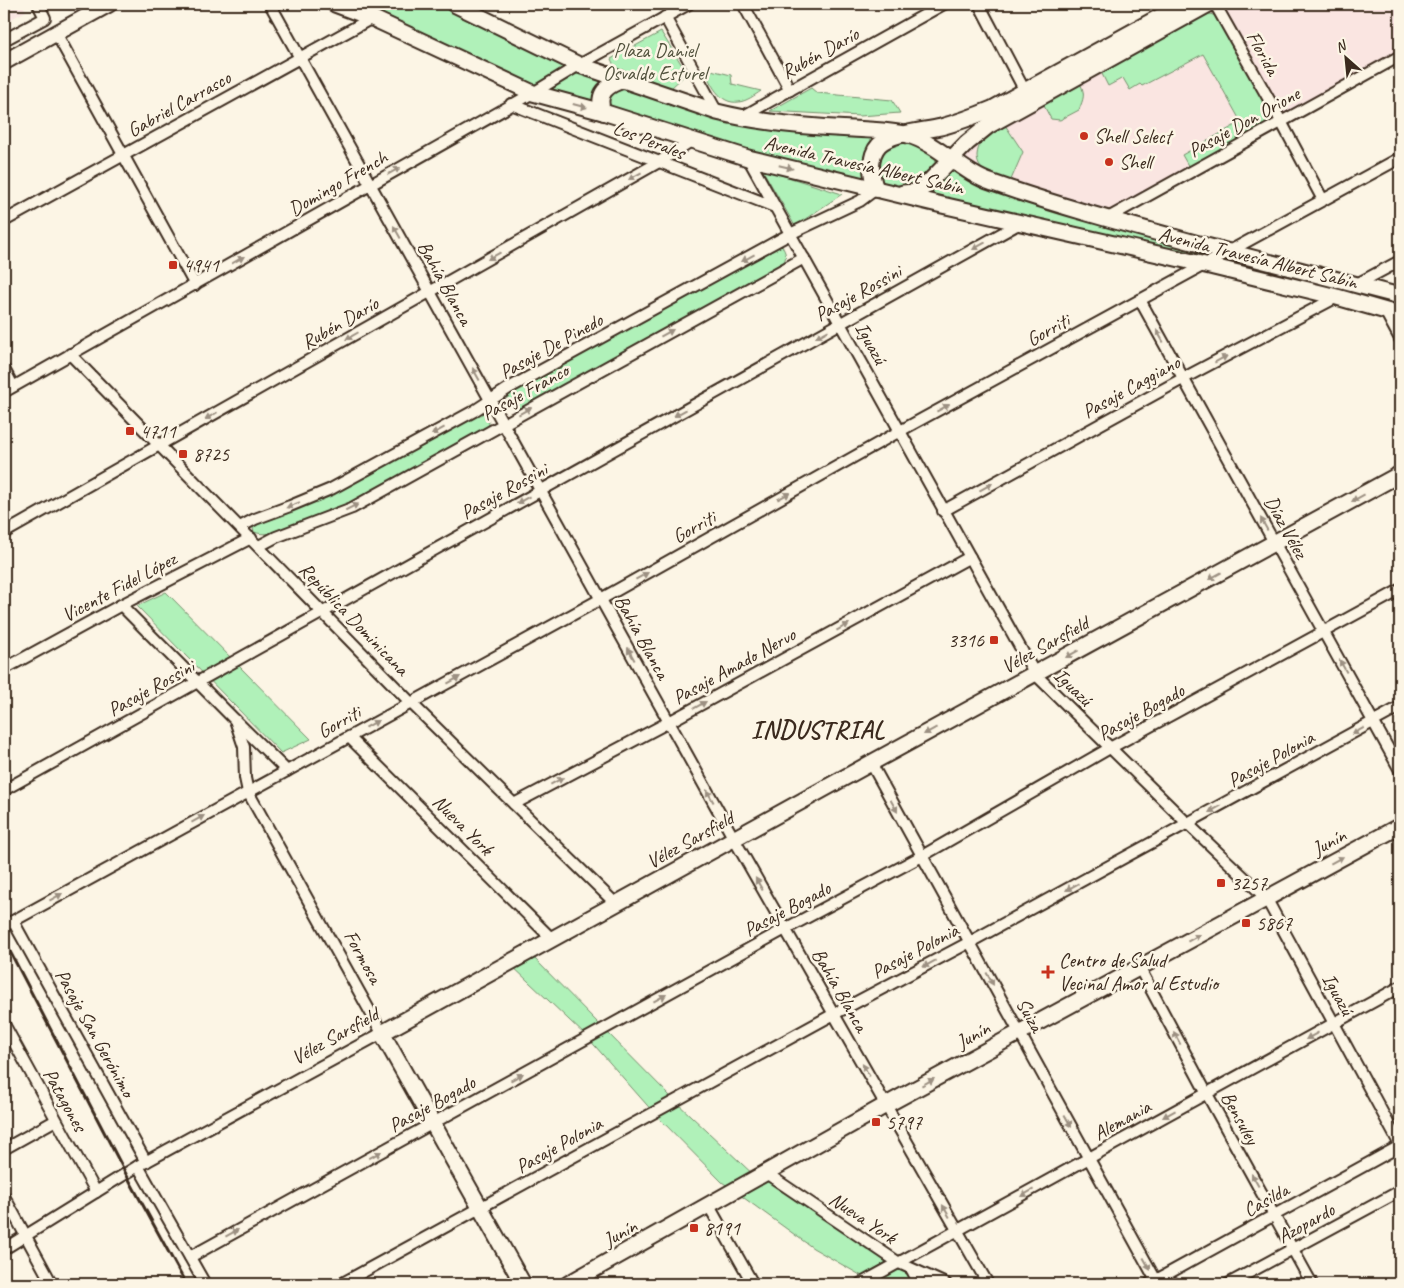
<svg xmlns="http://www.w3.org/2000/svg" width="1404" height="1288" font-family="Caveat,sans-serif">
	<rect width="100%" height="100%" fill="#fcf5e5"/>
	<filter id="ink" filterUnits="userSpaceOnUse"><feTurbulence type="fractalNoise" baseFrequency=".02" numOctaves="2"/><feDisplacementMap in="SourceGraphic" scale="10" xChannelSelector="R" yChannelSelector="G"/><feConvolveMatrix kernelMatrix="1 2 1 2 8 2 1 2 1" color-interpolation-filters="sRGB"/></filter>
	<g filter="url(#ink)">
		<g fill="#fae5e1">
			<polygon points="4,4 22,4 26,11 4,23"/>
			<polygon points="1209,4 1400,4 1400,56 1106,219 951,160 967,143"/>
		</g>
		<g fill="#b0f1b9" stroke="#768e6c">
			<polygon points="335,4 454,4 579,65 717,112 883,130 965,169 1228,251 1204,265 942,205 533,93"/>
			<polygon points="1207,13 1216,16 1272,116 1267,126 1190,169 1182,155 1241,122 1203,54 1142,86 1140,84 1130,90 1123,78 1108,86 1101,72"/>
			<polygon points="661,32 687,73 670,89 617,72 611,59"/>
			<path d="M703 68 731 75 732 84 761 91C755 95 747 101 739 102 719 105 711 83 703 68Z"/>
			<path d="M1080 83C1086 95 1083 99 1079 110L1060 120 1051 119 1043 104Z"/>
			<polygon points="811,88 817,93 892,100 900,113 860,116 770,111"/>
			<path d="M1005 125 1023 152 1010 182C1001 179 989 176 982 169 978 165 977 160 977 155 979 137 991 133 1005 125Z"/>
			<polygon points="762,169 842,194 795,226"/>
			<path d="M777 245 782 246C786 253 787 257 783 264L521 409C512 410 507 406 507 397L511 392Z"/>
			<path d="M480 413H485L488 416 489 424 487 427 353 502C339 508 325 513 311 518 294 524 273 539 254 532L253 528 255 525 336 492Z"/>
			<polygon points="166,592 311,739 281,753 137,606"/>
			<polygon points="528,952 675,1101 757,1178 766,1173 899,1263 946,1284 876,1284 813,1248 722,1182 654,1113 588,1038 509,963"/>
		</g>
		<g fill="none" stroke-linecap="round" stroke-linejoin="round">
			<g stroke="#3b2a1e" stroke-width="14">
				<g id="street">
					<polyline points="270,4 734,839 988,1284"/>
					<polyline points="743,4 790,90"/>
					<polyline points="979,4 1027,95"/>
					<polyline points="1215,4 1276,112 1323,200"/>
					<polyline points="665,17 717,112"/>
					<polyline points="56,33 195,285"/>
					<polyline points="4,40 45,18 38,4"/>
					<polyline points="511,104 775,207"/>
					<polyline points="740,118 944,4"/>
					<polyline points="748,158 1035,674 1188,824 1266,898 1400,1145"/>
					<polyline points="1106,219 1400,56"/>
					<polyline points="4,221 372,18"/>
					<polyline points="1355,285 1400,261"/>
					<polyline points="1140,300 1400,770"/>
					<polyline points="1385,311 1400,339"/>
					<polyline points="70,354 411,703 616,904"/>
					<polyline points="4,369 13,386"/>
					<polyline points="4,392 533,93 579,65 689,4"/>
					<polyline points="943,511 1184,378 1337,297"/>
					<polyline points="240,527 255,519 290,506 331,489 474,411 509,388 790,234 860,201 876,189"/>
					<polyline points="4,533 659,162 691,141"/>
					<polyline points="259,546 276,537 352,508 804,258"/>
					<polyline points="121,605 235,720 287,771"/>
					<polyline points="4,669 121,605 251,538"/>
					<polyline points="349,737 552,939"/>
					<polyline points="871,763 1158,1284"/>
					<polyline points="4,790 1022,222"/>
					<polyline points="514,804 669,722 970,557"/>
					<polyline points="13,921 146,1162"/>
					<polyline points="4,926 601,599 900,431 1400,158"/>
					<polyline points="1139,967 1207,1094 1312,1284"/>
					<polyline points="4,1024 96,1192"/>
					<polyline points="4,1149 56,1120"/>
					<polyline points="138,1166 205,1284"/>
					<polyline points="766,1173 899,1263 946,1284"/>
					<polyline points="4,1196 52,1284"/>
					<polyline points="709,1206 753,1284"/>
					<polyline points="4,1249 138,1166 382,1033 248,792 245,778 244,747 235,720"/>
					<polyline points="190,1257 785,929 922,856 1110,748 1400,590"/>
					<polyline points="912,1270 919,1284"/>
					<polyline points="341,1284 834,1014 970,942 1400,707"/>
					<polyline points="860,1284 1400,987"/>
					<polyline points="1149,1284 1400,1146"/>
					<polyline points="1228,1284 1400,1191"/>
				</g>
			</g>
			<g stroke="#3b2a1e" stroke-width="19">
				<g id="secondary">
					<polyline points="335,4 372,18 533,93 603,112 748,158 942,205 1189,261 1337,297 1400,315"/>
					<path d="M454 4 579 65 717 112C761 123 806 127 852 129 871 130 889 130 908 135 939 144 962 173 993 183 1064 208 1137 227 1210 247 1274 263 1337 280 1400 296"/>
					<polyline points="4,62 109,4"/>
					<path d="M603 112C596 93 607 85 624 80"/>
					<path d="M876 189C871 176 868 157 879 145 891 133 924 131 941 127 959 122 975 116 992 109L1183 4"/>
					<polyline points="903,193 915,192 924,187 967,143 988,126 1209,4"/>
					<polyline points="523,1284 382,1033 871,763 1400,474"/>
					<polyline points="568,1284 886,1105 1400,826"/>
				</g>
			</g>
			<use href="#street" stroke="#fcf5e5" stroke-width="10"/>
			<use href="#secondary" stroke="#fcf5e5" stroke-width="15"/>
			<polyline stroke="#3b2a1e" stroke-width="3" points="4,940 126,1174 186,1284"/>
		</g>
		<defs><path id="oneway-solid" d="M-6-.8H1V-3.2L6.5 0L1 3.2V.8H-6Z" transform="scale(1.25)"/></defs>
		<g fill="#9c9082">
			<use href="#oneway-solid" transform="translate(580 106) rotate(15)"/>
			<use href="#oneway-solid" transform="translate(786 167) rotate(14)"/>
			<use href="#oneway-solid" transform="translate(394 171) rotate(-30)"/>
			<use href="#oneway-solid" transform="translate(635 176) rotate(151)"/>
			<use href="#oneway-solid" transform="translate(397 232) rotate(-119)"/>
			<use href="#oneway-solid" transform="translate(979 246) rotate(151)"/>
			<use href="#oneway-solid" transform="translate(494 256) rotate(151)"/>
			<use href="#oneway-solid" transform="translate(748 258) rotate(151)"/>
			<use href="#oneway-solid" transform="translate(238 260) rotate(-30)"/>
			<use href="#oneway-solid" transform="translate(667 333) rotate(-29)"/>
			<use href="#oneway-solid" transform="translate(822 334) rotate(151)"/>
			<use href="#oneway-solid" transform="translate(352 336) rotate(150)"/>
			<use href="#oneway-solid" transform="translate(1160 336) rotate(-119)"/>
			<use href="#oneway-solid" transform="translate(1221 359) rotate(-28)"/>
			<use href="#oneway-solid" transform="translate(476 374) rotate(-119)"/>
			<use href="#oneway-solid" transform="translate(943 408) rotate(-29)"/>
			<use href="#oneway-solid" transform="translate(525 411) rotate(-29)"/>
			<use href="#oneway-solid" transform="translate(680 413) rotate(151)"/>
			<use href="#oneway-solid" transform="translate(211 416) rotate(150)"/>
			<use href="#oneway-solid" transform="translate(438 431) rotate(151)"/>
			<use href="#oneway-solid" transform="translate(986 487) rotate(-29)"/>
			<use href="#oneway-solid" transform="translate(784 496) rotate(-29)"/>
			<use href="#oneway-solid" transform="translate(1358 498) rotate(151)"/>
			<use href="#oneway-solid" transform="translate(523 500) rotate(151)"/>
			<use href="#oneway-solid" transform="translate(293 505) rotate(158)"/>
			<use href="#oneway-solid" transform="translate(352 507) rotate(-26)"/>
			<use href="#oneway-solid" transform="translate(1264 524) rotate(-119)"/>
			<use href="#oneway-solid" transform="translate(642 576) rotate(-29)"/>
			<use href="#oneway-solid" transform="translate(1215 576) rotate(151)"/>
			<use href="#oneway-solid" transform="translate(843 627) rotate(-29)"/>
			<use href="#oneway-solid" transform="translate(631 654) rotate(-119)"/>
			<use href="#oneway-solid" transform="translate(1072 654) rotate(151)"/>
			<use href="#oneway-solid" transform="translate(1343 666) rotate(-119)"/>
			<use href="#oneway-solid" transform="translate(454 680) rotate(-29)"/>
			<use href="#oneway-solid" transform="translate(700 705) rotate(-29)"/>
			<use href="#oneway-solid" transform="translate(372 724) rotate(-29)"/>
			<use href="#oneway-solid" transform="translate(930 731) rotate(151)"/>
			<use href="#oneway-solid" transform="translate(1358 731) rotate(151)"/>
			<use href="#oneway-solid" transform="translate(557 781) rotate(-28)"/>
			<use href="#oneway-solid" transform="translate(710 796) rotate(-119)"/>
			<use href="#oneway-solid" transform="translate(894 806) rotate(61)"/>
			<use href="#oneway-solid" transform="translate(1215 809) rotate(151)"/>
			<use href="#oneway-solid" transform="translate(198 819) rotate(-29)"/>
			<use href="#oneway-solid" transform="translate(1337 860) rotate(-28)"/>
			<use href="#oneway-solid" transform="translate(759 884) rotate(-120)"/>
			<use href="#oneway-solid" transform="translate(1072 887) rotate(151)"/>
			<use href="#oneway-solid" transform="translate(56 897) rotate(-29)"/>
			<use href="#oneway-solid" transform="translate(1194 938) rotate(-29)"/>
			<use href="#oneway-solid" transform="translate(929 964) rotate(152)"/>
			<use href="#oneway-solid" transform="translate(990 979) rotate(61)"/>
			<use href="#oneway-solid" transform="translate(660 998) rotate(-29)"/>
			<use href="#oneway-solid" transform="translate(1312 1036) rotate(151)"/>
			<use href="#oneway-solid" transform="translate(1177 1038) rotate(-118)"/>
			<use href="#oneway-solid" transform="translate(866 1070) rotate(-120)"/>
			<use href="#oneway-solid" transform="translate(517 1077) rotate(-29)"/>
			<use href="#oneway-solid" transform="translate(928 1082) rotate(-29)"/>
			<use href="#oneway-solid" transform="translate(1169 1114) rotate(151)"/>
			<use href="#oneway-solid" transform="translate(1068 1121) rotate(61)"/>
			<use href="#oneway-solid" transform="translate(375 1155) rotate(-29)"/>
			<use href="#oneway-solid" transform="translate(1255 1180) rotate(-119)"/>
			<use href="#oneway-solid" transform="translate(1027 1193) rotate(151)"/>
			<use href="#oneway-solid" transform="translate(946 1211) rotate(-120)"/>
			<use href="#oneway-solid" transform="translate(232 1233) rotate(-29)"/>
			<use href="#oneway-solid" transform="translate(1147 1264) rotate(61)"/>
		</g>
	</g>
	<g fill="#c8321e" stroke="#fcf5e5" stroke-width="2">
		<circle cx="1084" cy="136" r="5"/>
		<circle cx="1109" cy="162" r="5"/>
		<rect x="168" y="260" width="10" height="10" rx="2.5"/>
		<rect x="125" y="426" width="10" height="10" rx="2.5"/>
		<rect x="178" y="449" width="10" height="10" rx="2.5"/>
		<rect x="989" y="635" width="10" height="10" rx="2.5"/>
		<rect x="1216" y="878" width="10" height="10" rx="2.5"/>
		<rect x="1241" y="918" width="10" height="10" rx="2.5"/>
		<path d="M1045.5 964.5h5v5h5v5h-5v5h-5v-5h-5v-5h5z"/>
		<rect x="871" y="1117" width="10" height="10" rx="2.5"/>
		<rect x="689" y="1223" width="10" height="10" rx="2.5"/>
	</g>
	<g text-anchor="middle" dominant-baseline="central" stroke-width="5" stroke-linejoin="round" paint-order="stroke">
		<g font-size="20" fill="#52523d" stroke="#fcf5e5">
			<text x="655" y="50">Plaza Daniel<tspan x="655" dy="23">Osvaldo Esturel</tspan></text>
		</g>
		<g font-size="20" fill="#3b2a1e" stroke="#fcf5e5">
			<text transform="translate(820 53) rotate(-29)">Rubén Darío</text>
			<text transform="translate(1263 53) rotate(61)">Florida</text>
			<text transform="translate(179 104) rotate(-29)">Gabriel Carrasco</text>
			<text transform="translate(1244 122) rotate(-29)">Pasaje Don Orione</text>
			<text transform="translate(649 140) rotate(21)">Los Perales</text>
			<text transform="translate(864 165) rotate(13)">Avenida Travesía Albert Sabin</text>
			<text transform="translate(338 183) rotate(-30)">Domingo French</text>
			<text transform="translate(1258 258) rotate(14)">Avenida Travesía Albert Sabin</text>
			<text transform="translate(445 283) rotate(61)">Bahía Blanca</text>
			<text transform="translate(858 293) rotate(-29)">Pasaje Rossini</text>
			<text transform="translate(340 323) rotate(-30)">Rubén Darío</text>
			<text transform="translate(1048 330) rotate(-29)">Gorriti</text>
			<text transform="translate(871 343) rotate(61)">Iguazú</text>
			<text transform="translate(551 346) rotate(-29)">Pasaje De Pinedo</text>
			<text transform="translate(1131 387) rotate(-29)">Pasaje Caggiano</text>
			<text transform="translate(525 392) rotate(-29)">Pasaje Franco</text>
			<text transform="translate(504 491) rotate(-29)">Pasaje Rossini</text>
			<text transform="translate(694 527) rotate(-29)">Gorriti</text>
			<text transform="translate(1286 527) rotate(61)">Díaz Vélez</text>
			<text transform="translate(119 587) rotate(-28)">Vicente Fidel López</text>
			<text transform="translate(354 619) rotate(46)">República Dominicana</text>
			<text transform="translate(642 637) rotate(61)">Bahía Blanca</text>
			<text transform="translate(1045 645) rotate(-29)">Vélez Sarsfield</text>
			<text transform="translate(734 666) rotate(-29)">Pasaje Amado Nervo</text>
			<text transform="translate(1073 687) rotate(44)">Iguazú</text>
			<text transform="translate(151 688) rotate(-29)">Pasaje Rossini</text>
			<text transform="translate(1141 712) rotate(-29)">Pasaje Bogado</text>
			<text transform="translate(339 722) rotate(-29)">Gorriti</text>
			<text transform="translate(1271 759) rotate(-29)">Pasaje Polonia</text>
			<text transform="translate(463 825) rotate(45)">Nueva York</text>
			<text transform="translate(690 840) rotate(-29)">Vélez Sarsfield</text>
			<text transform="translate(1329 842) rotate(-28)">Junín</text>
			<text transform="translate(787 909) rotate(-28)">Pasaje Bogado</text>
			<text transform="translate(915 951) rotate(-28)">Pasaje Polonia</text>
			<text transform="translate(363 957) rotate(61)">Formosa</text>
			<text transform="translate(840 990) rotate(60)">Bahía Blanca</text>
			<text transform="translate(1338 994) rotate(61)">Iguazú</text>
			<text transform="translate(1030 1015) rotate(61)">Suiza</text>
			<text transform="translate(95 1033) rotate(61)">Pasaje San Gerónimo</text>
			<text transform="translate(973 1035) rotate(-29)">Junín</text>
			<text transform="translate(335 1036) rotate(-29)">Vélez Sarsfield</text>
			<text transform="translate(65 1100) rotate(61)">Patagones</text>
			<text transform="translate(432 1104) rotate(-29)">Pasaje Bogado</text>
			<text transform="translate(1240 1118) rotate(61)">Bensuley</text>
			<text transform="translate(1122 1120) rotate(-29)">Alemania</text>
			<text transform="translate(559 1145) rotate(-29)">Pasaje Polonia</text>
			<text transform="translate(1266 1200) rotate(-29)">Casilda</text>
			<text transform="translate(863 1218) rotate(34)">Nueva York</text>
			<text transform="translate(1306 1223) rotate(-29)">Azopardo</text>
			<text transform="translate(620 1233) rotate(-29)">Junín</text>
		</g>
		<g font-size="20" fill="#3b2a1e" stroke="#fcf5e5" text-anchor="start">
			<text x="1094" y="136">Shell Select</text>
			<text x="1119" y="162">Shell</text>
			<text x="183" y="265">4941</text>
			<text x="140" y="431">4711</text>
			<text x="193" y="454">8725</text>
			<text x="984" y="640" text-anchor="end">3316</text>
			<text x="1231" y="883">3257</text>
			<text x="1256" y="923">5867</text>
			<text x="1059" y="960">Centro de Salud<tspan x="1059" dy="23">Vecinal Amor al Estudio</tspan></text>
			<text x="886" y="1122">5797</text>
			<text x="704" y="1228">8191</text>
		</g>
		<g font-size="25" font-weight="bold" letter-spacing="1" fill="#3b2a1e" stroke="#fcf5e5">
			<text x="818" y="730">INDUSTRIAL</text>
		</g>
	</g>
	<rect width="1404" height="1288" fill="none" stroke="#fcf5e5" stroke-width="20"/>
	<rect x="10" y="10" width="1384" height="1268" fill="none" stroke="#3b2a1e" stroke-width="2" filter="url(#ink)"/>
	<g transform="translate(1346 58) rotate(333)" stroke="#fcf5e5" stroke-width="4" paint-order="stroke">
	<path d="M0-4L9 19L0 12L-9 19Z" fill="#3b2a1e"/>
	<text y="-8" font-size="14" font-weight="bold" text-anchor="middle" fill="#3b2a1e">N</text>
	</g>
</svg>
